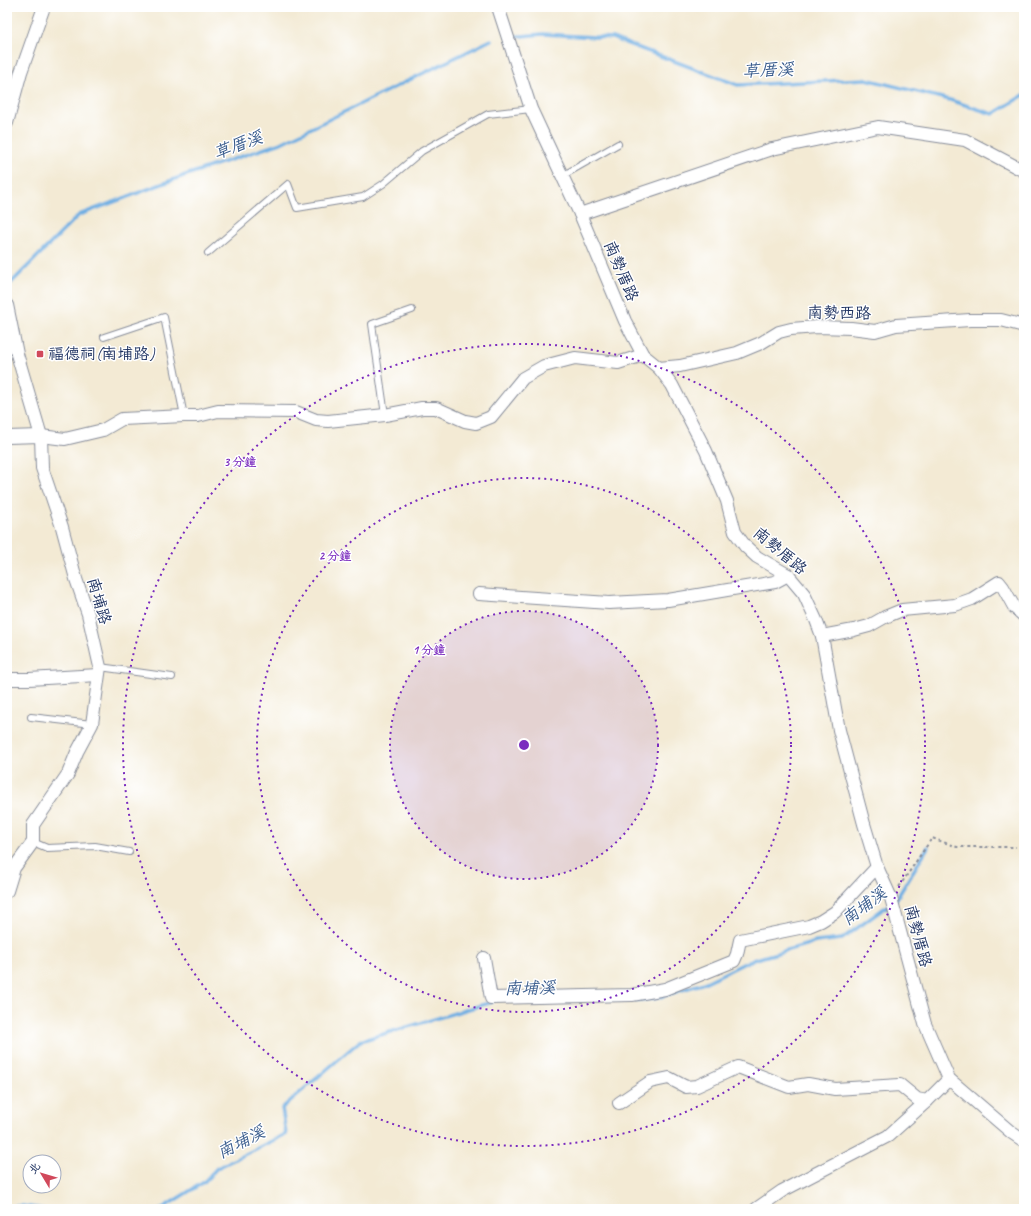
<svg xmlns="http://www.w3.org/2000/svg" width="1031" height="1216" font-family="Caveat,'LXGW WenKai TC',sans-serif">
	<rect width="100%" height="100%" fill="#fff"/>
	<filter id="ink" filterUnits="userSpaceOnUse"><feTurbulence type="fractalNoise" baseFrequency=".025" numOctaves="2"/><feDisplacementMap in="SourceGraphic" scale="8" xChannelSelector="R" yChannelSelector="G"/><feConvolveMatrix kernelMatrix="1 2 1 2 8 2 1 2 1" color-interpolation-filters="sRGB"/></filter>
	<filter id="wash" filterUnits="userSpaceOnUse"><feTurbulence type="fractalNoise" baseFrequency=".012" numOctaves="4" result="noise"/><feDisplacementMap in="SourceGraphic" scale="16" xChannelSelector="R" yChannelSelector="G"/><feGaussianBlur stdDeviation="0.9" result="paint"/><feColorMatrix in="noise" values="0 0 0 0 0 0 0 0 0 0 0 0 0 0 0 0 0 1.4 0 .05"/><feComposite in="paint" operator="in"/></filter>
	<g filter="url(#wash)">
		<rect width="100%" height="100%" fill="#f3ead4"/>
		<g fill="none" stroke-linecap="round" stroke-linejoin="round">
			<g stroke="#70afe3" stroke-width="3.5">
				<polyline points="511,37 543,34 612,38 738,85 866,79 950,100 993,114 1024,95"/>
				<polyline points="7,287 79,215 186,175 281,143 491,40"/>
				<polyline points="895,900 897,898 928,847"/>
				<polyline points="636,1000 653,999 704,983 749,961 816,942 842,939 890,904"/>
				<polyline points="7,1207 22,1206 42,1209"/>
				<polyline points="104,1209 106,1209"/>
				<polyline points="161,1209 204,1182 217,1168 286,1134 282,1108 360,1041 492,1002"/>
			</g>
		</g>
	</g>
	<g filter="url(#ink)">
		<g fill="none" stroke-linecap="round" stroke-linejoin="round">
			<g stroke="#878c99" stroke-width="8">
				<g id="service">
					<polyline points="562,176 618,144"/>
					<polyline points="208,253 288,184 297,208 363,197 383,184 422,151 488,114 531,109"/>
					<polyline points="104,337 164,317 184,416"/>
					<polyline points="385,415 372,324 412,310"/>
					<polyline points="100,667 172,677"/>
					<polyline points="31,717 92,724"/>
					<polyline points="33,842 47,848 95,846 129,852"/>
				</g>
			</g>
			<g stroke="#878c99" stroke-width="14">
				<g id="minor">
					<polyline points="498,7 531,109 580,214 625,321 643,355 659,368 672,385 706,451 727,501 735,532 745,546 757,557 788,575 804,594 816,620 822,636 839,730 864,824 877,867 891,898 925,1024 949,1079 1012,1133 1024,1141"/>
					<polyline points="7,123 21,72 44,7"/>
					<polyline points="580,214 772,149 878,127 965,140 1024,171"/>
					<polyline points="7,305 17,354 41,436 42,468 62,527 76,579 88,614 100,667 92,724 77,752 68,774 33,825 33,842 14,868 7,891"/>
					<polyline points="659,368 680,366 737,353 761,343 779,332 791,329 817,327 851,328 875,331 896,325 970,320 1001,320 1024,326"/>
					<polyline points="7,437 41,436 65,439 103,430 122,419 184,416 198,416 218,411 296,412 316,420 328,421 385,415 422,408 436,408 465,421 476,423 491,417 523,378 544,366 575,358 618,363 643,355"/>
					<polyline points="479,594 609,603 668,600 775,582 788,575"/>
					<polyline points="822,636 854,630 869,626 885,617 902,610 955,605 972,599 999,582 1003,587 1014,607 1024,616"/>
					<polyline points="7,679 29,679 98,675"/>
					<polyline points="484,958 491,998 632,995 665,989 734,961 737,954 740,940 809,926 821,921 835,912 877,867"/>
					<polyline points="619,1103 650,1082 669,1078 686,1087 697,1086 738,1067 789,1087 808,1084 835,1089 900,1085 917,1099 927,1101"/>
					<polyline points="756,1209 782,1191 888,1136 927,1101 949,1079"/>
				</g>
			</g>
			<polyline stroke="#878c99" stroke-width="2" stroke-dasharray="3 3" stroke-linecap="butt" points="899,887 932,838 957,847 1016,847"/>
			<use href="#service" stroke="#fff" stroke-width="6"/>
			<use href="#minor" stroke="#fff" stroke-width="12"/>
		</g>
	</g>
	<circle cx="524" cy="745" r="134" fill="#7b2cbf" fill-opacity=".12"/>
	<g fill="none" stroke="#7b2cbf" stroke-width="2" stroke-dasharray="2 4">
		<circle cx="524" cy="745" r="134"/>
		<circle cx="524" cy="745" r="267"/>
		<circle cx="524" cy="745" r="401"/>
	</g>
	<rect fill="#d1495b" stroke="#fff" stroke-width="1.5" x="36" y="350" width="8" height="8" rx="2"/>
	<g text-anchor="middle" dominant-baseline="central" stroke-width="3" stroke-linejoin="round" paint-order="stroke">
		<g font-size="16" fill="#1b2f5e" stroke="#fff">
			<text transform="translate(621 271) rotate(67)">南勢厝路</text>
			<text transform="translate(839 313) rotate(1)">南勢西路</text>
			<text transform="translate(780 551) rotate(40)">南勢厝路</text>
			<text transform="translate(99 601) rotate(74)">南埔路</text>
			<text transform="translate(918 936) rotate(75)">南勢厝路</text>
		</g>
		<g font-size="16" fill="#1b2f5e" stroke="#fff" text-anchor="start">
			<text x="48" y="354">福德祠(南埔路)</text>
		</g>
		<g font-size="17" font-style="italic" fill="#395c8d" stroke="#fff">
			<text transform="translate(768 70) rotate(-2)">草厝溪</text>
			<text transform="translate(238 145) rotate(-20)">草厝溪</text>
			<text transform="translate(864 906) rotate(-37)">南埔溪</text>
			<text transform="translate(530 988) rotate(-1)">南埔溪</text>
			<text transform="translate(241 1142) rotate(-27)">南埔溪</text>
		</g>
	</g>
	<circle cx="524" cy="745" r="6" fill="#7b2cbf" stroke="#fff" stroke-width="2"/>
	<g font-size="12" text-anchor="middle" font-weight="bold" fill="#7b2cbf" stroke="#fff" stroke-width="3" stroke-linejoin="round" paint-order="stroke">
		<text x="240" y="466">3 分鐘</text>
		<text x="335" y="560">2 分鐘</text>
		<text x="429" y="654">1 分鐘</text>
	</g>
	<rect width="1031" height="1216" fill="none" stroke="#fff" stroke-width="24"/>
	<g transform="translate(42 1174) rotate(308)"><circle r="19" fill="#ffffff" stroke="#a4acbf"/>
	<path d="M0-3L7 15L0 10L-7 15Z" fill="#d1495b"/>
	<text y="-6" font-size="11" font-weight="bold" text-anchor="middle" fill="#1b2f5e">北</text>
	</g>
</svg>
